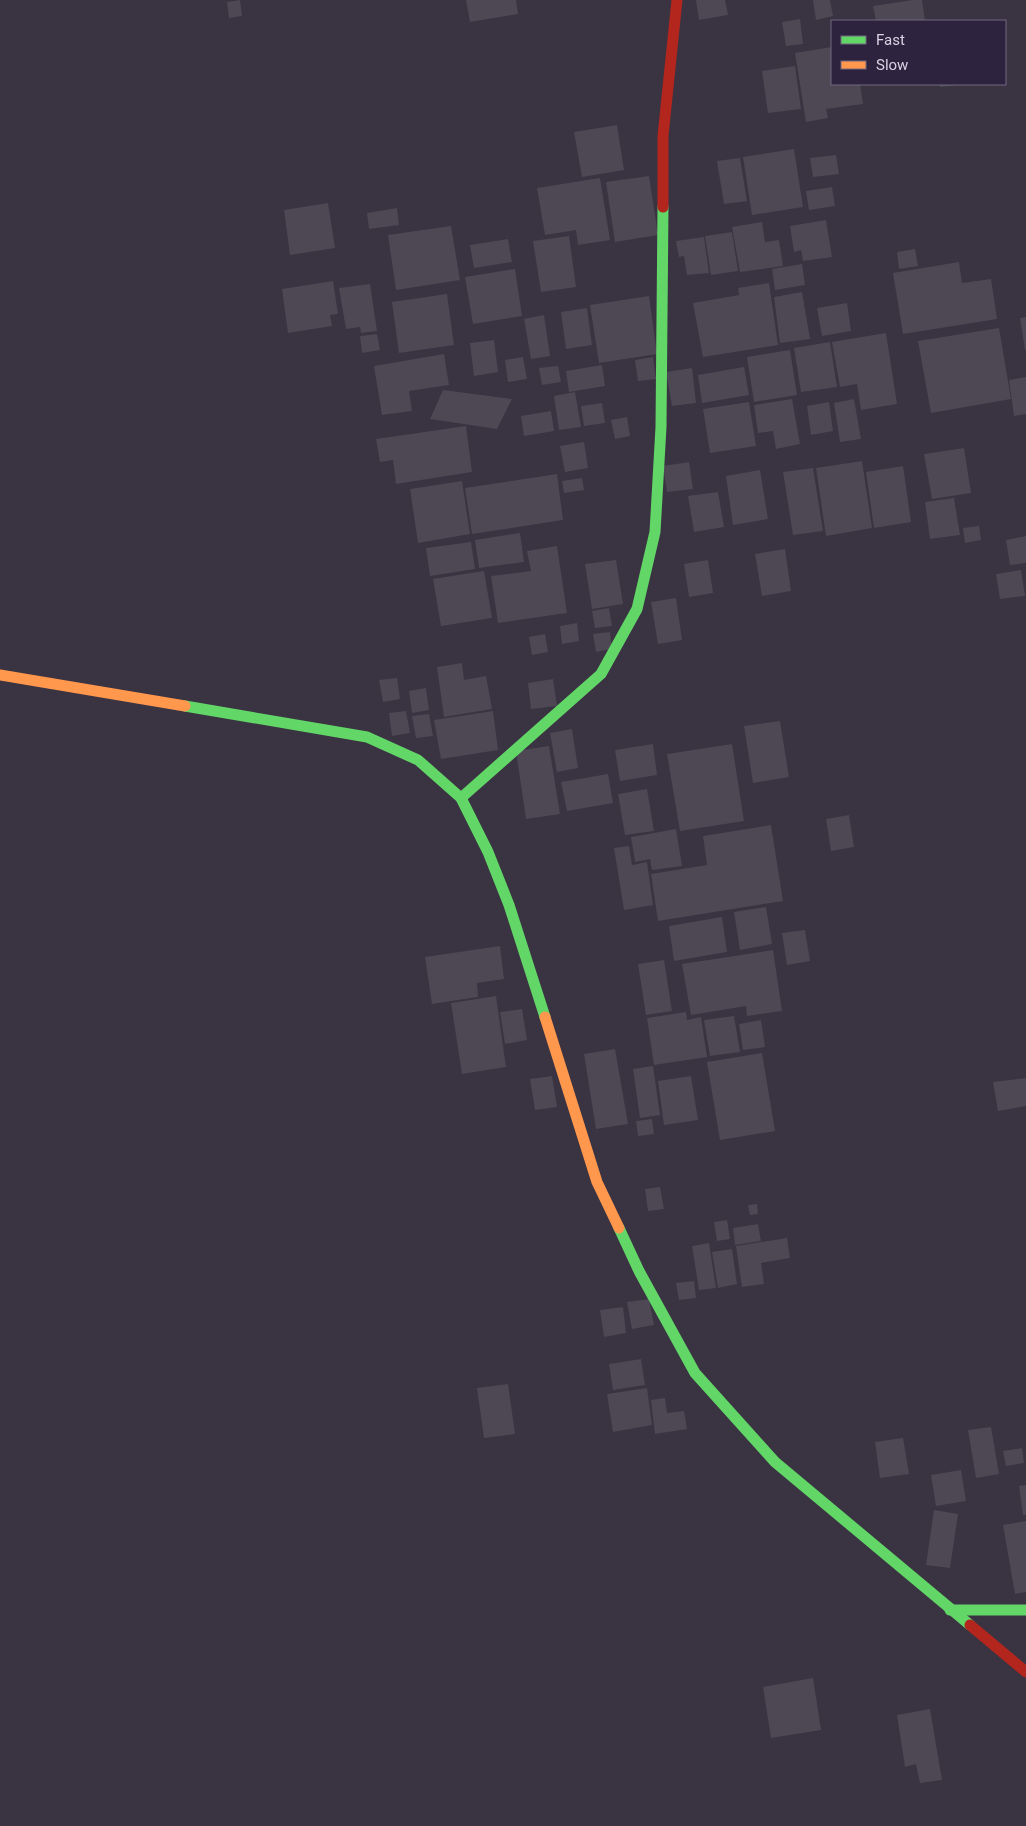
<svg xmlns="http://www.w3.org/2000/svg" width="1026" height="1826" font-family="Roboto,sans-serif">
	<rect width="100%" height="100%" fill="#393342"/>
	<g fill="#4d4854">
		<polygon points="240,0 242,16 229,18 227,2"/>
		<polygon points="466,0 516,0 518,14 470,22"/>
		<polygon points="696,0 725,0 728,15 699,20"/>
		<polygon points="813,0 830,0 833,16 816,20"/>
		<polygon points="913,0 922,0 925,21 876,21 873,6"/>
		<polygon points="800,19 803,44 786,46 782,22"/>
		<polygon points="832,47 832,84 860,84 863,104 826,109 828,118 806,122 795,53"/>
		<polygon points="795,66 801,109 768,113 762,71"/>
		<polygon points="939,84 958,84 958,85 940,87"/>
		<polygon points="617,125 624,170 582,177 574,132"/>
		<polygon points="794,149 803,207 752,215 743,157"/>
		<polygon points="836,155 839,174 813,177 810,158"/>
		<polygon points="740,158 747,201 724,204 717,161"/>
		<polygon points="649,176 658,235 615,242 606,182"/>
		<polygon points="600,178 610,240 578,245 576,230 545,235 537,188"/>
		<polygon points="832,187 835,206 809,210 806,191"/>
		<polygon points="328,203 335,248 290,255 284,210"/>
		<polygon points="397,208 399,225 369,229 367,213"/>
		<polygon points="826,220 832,257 803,261 801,250 794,252 790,226"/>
		<polygon points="762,222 765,242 779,240 783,266 740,272 732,227"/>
		<polygon points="451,226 460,280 396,290 388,235"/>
		<polygon points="732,232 738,271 711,275 705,236"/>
		<polygon points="569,236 576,287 541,292 533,241"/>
		<polygon points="704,237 709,273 687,275 684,256 679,257 676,241"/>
		<polygon points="508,239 512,262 474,268 470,245"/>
		<polygon points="915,249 918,266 899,269 897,252"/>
		<polygon points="959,262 962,283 991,279 997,319 903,334 893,273"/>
		<polygon points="802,264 805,285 775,290 772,269"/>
		<polygon points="515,269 522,316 473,324 465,277"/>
		<polygon points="333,281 338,314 330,315 332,326 288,333 282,289"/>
		<polygon points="769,283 778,345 703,357 693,303 739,295 738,288"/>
		<polygon points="370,284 377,331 361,333 360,327 346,329 339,288"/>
		<polygon points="802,292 810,339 780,343 774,297"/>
		<polygon points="447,294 454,345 399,353 392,302"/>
		<polygon points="649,296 657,354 599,363 590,305"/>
		<polygon points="847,303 851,331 822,336 817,308"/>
		<polygon points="587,308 592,345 566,349 561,312"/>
		<polygon points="544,315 550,356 531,359 524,319"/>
		<polygon points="1026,317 1026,350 1025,350 1020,318"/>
		<polygon points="999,328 1011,399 931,413 918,341"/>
		<polygon points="886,333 897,404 861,410 857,384 840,387 832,342"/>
		<polygon points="377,334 380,350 362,353 360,336"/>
		<polygon points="494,340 498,372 474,376 470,343"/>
		<polygon points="830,342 837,387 801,392 794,348"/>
		<polygon points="790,350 797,395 754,402 747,357"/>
		<polygon points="444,354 449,385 409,391 412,411 382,415 374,366"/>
		<polygon points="523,357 527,379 508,382 505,360"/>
		<polygon points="653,357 656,379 638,381 635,360"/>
		<polygon points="602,365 605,386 569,392 566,371"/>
		<polygon points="558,366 561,382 542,385 539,368"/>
		<polygon points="744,367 749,395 702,403 698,375"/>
		<polygon points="692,368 696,403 672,406 666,372"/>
		<polygon points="1026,377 1026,414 1014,416 1009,380"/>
		<polygon points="443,390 512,399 497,429 430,419"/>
		<polygon points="575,392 581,427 559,430 554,396"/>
		<polygon points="792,399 800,444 776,449 773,431 758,433 754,405"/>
		<polygon points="854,399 861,439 840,442 834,403"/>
		<polygon points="749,402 756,446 710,453 703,409"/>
		<polygon points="829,402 833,431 811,435 807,406"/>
		<polygon points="602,403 605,423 584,426 581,406"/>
		<polygon points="551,411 554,431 524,436 521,416"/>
		<polygon points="627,417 630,436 615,439 611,420"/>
		<polygon points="466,426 472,472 396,484 393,460 380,462 376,439"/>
		<polygon points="584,442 588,468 565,472 560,446"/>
		<polygon points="964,448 971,493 932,499 924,454"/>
		<polygon points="862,461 872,528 826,536 816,468"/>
		<polygon points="689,462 693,489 667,492 663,466"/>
		<polygon points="903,466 911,522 874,528 866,472"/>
		<polygon points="813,468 823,531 793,535 783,472"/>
		<polygon points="760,470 768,519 733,525 726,476"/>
		<polygon points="557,474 563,520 472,534 465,488"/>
		<polygon points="582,478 584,490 564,493 562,481"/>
		<polygon points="462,481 470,534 418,543 410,489"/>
		<polygon points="718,492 724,527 694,532 688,496"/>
		<polygon points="954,498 960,535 930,539 925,502"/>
		<polygon points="979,526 981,540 965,543 963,528"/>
		<polygon points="520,533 524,562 479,568 475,540"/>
		<polygon points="1026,536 1026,563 1010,565 1006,540"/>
		<polygon points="471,542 475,569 430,576 426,548"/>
		<polygon points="557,546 567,613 498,623 491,576 531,571 527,551"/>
		<polygon points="785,549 791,591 762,596 755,554"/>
		<polygon points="616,560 623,604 592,609 585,564"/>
		<polygon points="708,560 713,593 689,597 684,564"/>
		<polygon points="1021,570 1025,596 1000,599 996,574"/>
		<polygon points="484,571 492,618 441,626 433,579"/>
		<polygon points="676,598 682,640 658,644 651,602"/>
		<polygon points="609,608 612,626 595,628 592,611"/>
		<polygon points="577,623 579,641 562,644 560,626"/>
		<polygon points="610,632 612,649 596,652 593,634"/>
		<polygon points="545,634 548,652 532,655 529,637"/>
		<polygon points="462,663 464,680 486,676 492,709 444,717 437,667"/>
		<polygon points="397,678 400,699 383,702 379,680"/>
		<polygon points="553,679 557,706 531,709 528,683"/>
		<polygon points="426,688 429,710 412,713 409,691"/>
		<polygon points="406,711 410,733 392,736 389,713"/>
		<polygon points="493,711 498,750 441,759 434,720"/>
		<polygon points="429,714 433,736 416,738 412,716"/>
		<polygon points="780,721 789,777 753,783 744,726"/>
		<polygon points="572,729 578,768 557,772 550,733"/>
		<polygon points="653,744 657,775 620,781 615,750"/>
		<polygon points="732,744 744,821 680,831 667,754"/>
		<polygon points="549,746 560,814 526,819 516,751"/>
		<polygon points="608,774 613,803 567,811 561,782"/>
		<polygon points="647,789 654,831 625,835 618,794"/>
		<polygon points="849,815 854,847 831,851 826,819"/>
		<polygon points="771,825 783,901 658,921 651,874 707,865 703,836"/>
		<polygon points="676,829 682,866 652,870 650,859 635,862 631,837"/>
		<polygon points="629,846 632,865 647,862 653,905 624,910 614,848"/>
		<polygon points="766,907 772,944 740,950 734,912"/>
		<polygon points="722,917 727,952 674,961 669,926"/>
		<polygon points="805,930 810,961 787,965 782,933"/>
		<polygon points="500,946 504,979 477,983 478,997 432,1004 425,957"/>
		<polygon points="773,950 782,1011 747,1016 746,1006 691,1015 682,964"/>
		<polygon points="664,960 672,1011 646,1015 638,964"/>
		<polygon points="496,996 506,1067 462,1074 451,1003"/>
		<polygon points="522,1009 527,1040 505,1044 500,1012"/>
		<polygon points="686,1012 687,1020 701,1017 707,1057 654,1065 647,1018"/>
		<polygon points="734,1016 740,1052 710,1056 704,1020"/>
		<polygon points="761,1020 765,1047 743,1050 739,1024"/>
		<polygon points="615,1049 628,1124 596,1129 584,1054"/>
		<polygon points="762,1053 775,1131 720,1140 707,1062"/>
		<polygon points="653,1066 660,1115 640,1118 633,1069"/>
		<polygon points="552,1076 557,1107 535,1110 530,1079"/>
		<polygon points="691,1076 698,1120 664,1125 658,1081"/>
		<polygon points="1026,1078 1026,1106 998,1111 993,1082"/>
		<polygon points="652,1119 654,1134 638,1136 636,1121"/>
		<polygon points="660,1187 664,1209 648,1211 645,1189"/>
		<polygon points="757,1204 758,1214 750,1215 748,1205"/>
		<polygon points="727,1220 730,1239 717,1241 714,1222"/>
		<polygon points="758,1224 761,1241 735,1245 733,1228"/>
		<polygon points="787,1238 790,1258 761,1263 764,1284 742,1287 736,1246"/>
		<polygon points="709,1243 716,1288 699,1290 692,1246"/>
		<polygon points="732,1249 737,1284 718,1288 712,1252"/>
		<polygon points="694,1281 696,1298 679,1300 676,1283"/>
		<polygon points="649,1299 654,1325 632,1329 627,1302"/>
		<polygon points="623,1307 626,1333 604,1337 600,1310"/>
		<polygon points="641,1359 645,1385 613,1390 609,1364"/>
		<polygon points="508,1384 515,1434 484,1438 477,1388"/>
		<polygon points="647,1388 652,1425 613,1432 607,1394"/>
		<polygon points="665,1398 667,1413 684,1411 687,1429 655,1434 651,1400"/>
		<polygon points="991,1427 999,1474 976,1478 968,1430"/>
		<polygon points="903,1438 909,1474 880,1478 875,1442"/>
		<polygon points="1022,1448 1024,1463 1006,1466 1003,1451"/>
		<polygon points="961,1470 966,1501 936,1506 931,1475"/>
		<polygon points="1026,1485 1026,1515 1023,1515 1019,1486"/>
		<polygon points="934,1510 958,1514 950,1568 926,1565"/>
		<polygon points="1026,1521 1026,1592 1015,1594 1003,1525"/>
		<polygon points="813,1678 821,1730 771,1738 763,1687"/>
		<polygon points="930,1709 942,1780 920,1783 916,1764 905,1767 897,1715"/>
	</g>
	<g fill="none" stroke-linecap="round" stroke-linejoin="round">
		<g stroke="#63d668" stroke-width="11">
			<polyline points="185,706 367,737 418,760 461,798 488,852 509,905 545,1017"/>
			<polyline points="461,798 601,674 637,609 655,532 661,427 663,207"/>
			<polyline points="619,1228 639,1271 695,1373 775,1462 970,1625"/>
			<polyline points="950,1610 1026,1610"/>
		</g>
		<g stroke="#ff974d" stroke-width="11">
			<polyline points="0,675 185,706"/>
			<polyline points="545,1017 597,1182 619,1228"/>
		</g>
		<g stroke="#b3261e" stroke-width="11">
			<polyline points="663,207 663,136 677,0"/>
			<polyline points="970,1625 1026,1672"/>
		</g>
	</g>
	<rect x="831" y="20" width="175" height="65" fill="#2e233e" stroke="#726980"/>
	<rect x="841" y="36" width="25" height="8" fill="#63d668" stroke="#726980"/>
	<text x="876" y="45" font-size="15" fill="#d8d2e3">Fast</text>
	<rect x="841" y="61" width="25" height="8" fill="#ff974d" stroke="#726980"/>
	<text x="876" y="70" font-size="15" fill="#d8d2e3">Slow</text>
</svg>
